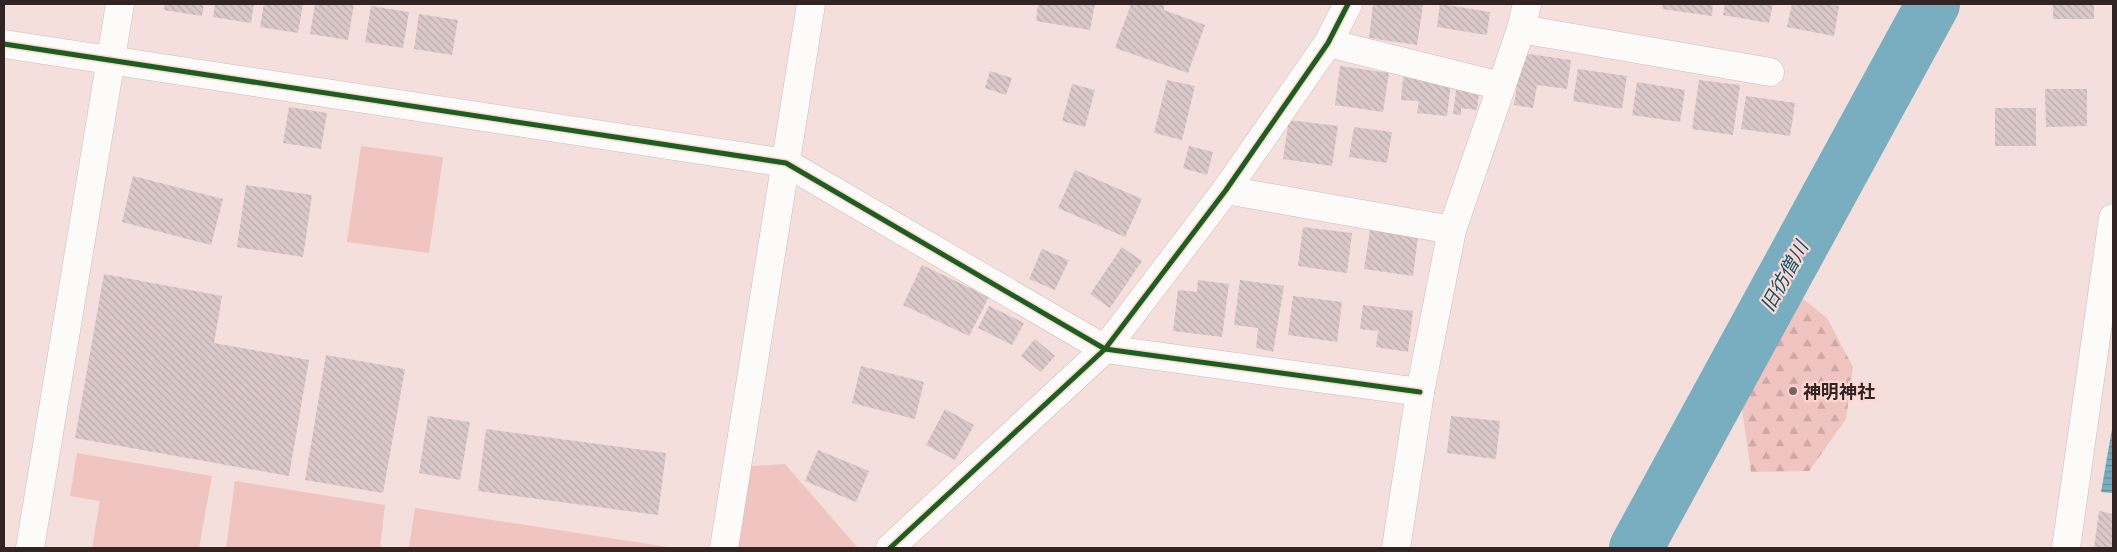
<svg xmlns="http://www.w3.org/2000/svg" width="2117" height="552" font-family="Ubuntu,'Noto Sans JP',sans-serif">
	<defs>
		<pattern id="forest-firs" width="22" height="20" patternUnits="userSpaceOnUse" patternTransform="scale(1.25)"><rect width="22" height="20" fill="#f0c4c0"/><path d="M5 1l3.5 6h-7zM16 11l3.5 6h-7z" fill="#cea8a5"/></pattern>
		<pattern id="water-rules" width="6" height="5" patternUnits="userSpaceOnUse" patternTransform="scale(1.25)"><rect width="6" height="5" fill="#79aec0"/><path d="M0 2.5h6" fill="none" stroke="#648d9c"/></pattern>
		<pattern id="building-back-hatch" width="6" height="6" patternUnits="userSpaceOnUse" patternTransform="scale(1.25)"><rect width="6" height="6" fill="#dac9c8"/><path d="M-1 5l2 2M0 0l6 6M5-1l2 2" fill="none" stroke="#bcacac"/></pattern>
	</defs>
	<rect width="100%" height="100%" fill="#f4dfdd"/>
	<g fill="#f0c4c0">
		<polygon points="361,146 443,157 429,253 347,242"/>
		<polygon points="77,453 212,476 199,548 92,548 100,501 70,496"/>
		<polygon points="785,464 858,548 727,548 737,467"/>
		<polygon points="235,481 385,505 380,548 226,548"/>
		<polygon points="415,508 674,548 409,548"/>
	</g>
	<polygon fill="url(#forest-firs)" points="1803,299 1827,318 1853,367 1846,419 1809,471 1751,472 1739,388"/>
	<polygon fill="url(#water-rules)" points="2112,429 2113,429 2113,493 2101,492"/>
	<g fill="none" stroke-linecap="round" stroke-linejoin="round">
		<polyline stroke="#79aec0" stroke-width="54" points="1636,548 1933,4"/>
	</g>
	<g fill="url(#building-back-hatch)">
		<polygon points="165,4 204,4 202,16 164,10"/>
		<polygon points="215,4 254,4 251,23 213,17"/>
		<polygon points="264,4 303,4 298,33 260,27"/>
		<polygon points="315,4 354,4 348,40 310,34"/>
		<polygon points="1038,4 1095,4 1090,30 1036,21"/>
		<polygon points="1131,4 1164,4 1164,10 1205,25 1188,73 1115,48"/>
		<polygon points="1373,4 1423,5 1417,45 1369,38"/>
		<polygon points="1440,4 1490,12 1487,35 1437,27"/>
		<polygon points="1663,4 1713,4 1712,16 1662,9"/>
		<polygon points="1725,4 1773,4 1769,23 1723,15"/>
		<polygon points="1792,4 1823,4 1839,6 1834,36 1787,27"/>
		<rect x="2053" y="4" width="41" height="15"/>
		<polygon points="371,6 409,12 403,48 365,42"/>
		<polygon points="419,14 458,20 452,55 414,49"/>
		<polygon points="1522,53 1571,60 1567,89 1537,85 1533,108 1514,105"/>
		<polygon points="1340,66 1389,73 1383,112 1335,105"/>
		<polygon points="1578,69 1627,76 1622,109 1573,101"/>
		<polygon points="990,71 1012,78 1006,95 985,88"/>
		<polygon points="1403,77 1451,82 1447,116 1417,113 1419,101 1401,100"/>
		<polygon points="1167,80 1195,86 1182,140 1154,133"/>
		<polygon points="1699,80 1740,85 1733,135 1692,129"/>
		<polygon points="1457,82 1480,84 1477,110 1461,108 1461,115 1453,114"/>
		<polygon points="1637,82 1685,90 1680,122 1632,115"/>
		<polygon points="1072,84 1095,90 1085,127 1062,121"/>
		<polygon points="2045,89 2087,89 2087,126 2046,127"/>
		<polygon points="1746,96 1795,103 1790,136 1741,129"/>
		<polygon points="289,107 327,113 321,149 283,143"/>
		<rect x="1995" y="108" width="41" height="38"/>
		<polygon points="1289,120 1338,126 1332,166 1283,159"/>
		<polygon points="1354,127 1392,132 1387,163 1349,157"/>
		<polygon points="1189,146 1213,152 1207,175 1183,168"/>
		<polygon points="1075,170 1142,199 1125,237 1058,208"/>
		<polygon points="133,176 223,199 211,245 122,222"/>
		<polygon points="246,185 312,195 303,257 237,247"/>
		<polygon points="1303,227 1352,233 1347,273 1298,266"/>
		<polygon points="1370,230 1418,236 1413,276 1364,269"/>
		<polygon points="1122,247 1142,261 1110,308 1090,294"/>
		<polygon points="1042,249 1069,260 1055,290 1029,279"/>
		<polygon points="922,265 989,297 969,336 903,305"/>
		<polygon points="104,274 222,296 214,343 309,360 289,476 75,438"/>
		<polygon points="1198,280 1229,284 1222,337 1173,331 1178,290 1197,292"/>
		<polygon points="1240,280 1284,286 1273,352 1256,348 1258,328 1234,325"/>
		<polygon points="1293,296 1342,302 1337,342 1288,335"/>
		<polygon points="1363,305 1413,311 1408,352 1376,347 1378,331 1360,329"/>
		<polygon points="989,306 1024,323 1012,345 978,328"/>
		<polygon points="1035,339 1055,356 1041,372 1021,356"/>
		<polygon points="326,355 405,369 383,493 305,480"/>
		<polygon points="861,366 924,382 915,419 852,403"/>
		<polygon points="945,409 974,425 955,460 926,445"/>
		<polygon points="428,416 470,422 460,480 419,473"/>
		<polygon points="1451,416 1500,421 1496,459 1447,453"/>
		<polygon points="486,429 666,453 658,515 478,491"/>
		<polygon points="818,450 869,471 856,502 805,481"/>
		<polygon points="2099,511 2113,514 2113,548 2094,548"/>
	</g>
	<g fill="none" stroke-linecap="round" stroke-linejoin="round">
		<g stroke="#cdbcbb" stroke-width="29">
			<g id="minor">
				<polyline points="1521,29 1770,72"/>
				<polyline points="1328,43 1501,86"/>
				<polyline points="4,44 786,163 1105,349 1420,392"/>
				<polyline points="1226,190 1452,230"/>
				<polyline points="30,548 120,4"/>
				<polyline points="724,548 811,4"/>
				<polyline points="890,548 1105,349 1226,190 1328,43 1348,4"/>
				<polyline points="1396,548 1420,392 1452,230 1521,29 1527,4"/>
				<polyline points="2066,548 2113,218"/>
			</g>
		</g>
		<use href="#minor" stroke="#fdfafa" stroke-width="28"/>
		<g stroke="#fed7d3" stroke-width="8">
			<g id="cycleway">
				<polyline points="4,44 786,163 1105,349 1420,392"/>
				<polyline points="890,548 1105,349 1226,190 1328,43 1348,4"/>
			</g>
		</g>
		<use href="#cycleway" stroke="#1b5e20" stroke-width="5"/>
	</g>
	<circle fill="#766564" stroke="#fed7d3" stroke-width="2" cx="1793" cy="391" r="5"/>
	<g text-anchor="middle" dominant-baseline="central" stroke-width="4.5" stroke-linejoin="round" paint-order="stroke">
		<g font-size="18" font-weight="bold" fill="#322423" stroke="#fed7d3" text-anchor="start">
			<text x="1803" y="391">神明神社</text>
		</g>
		<g font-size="19" font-style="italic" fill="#0a5366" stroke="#fed7d3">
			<text transform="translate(1784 276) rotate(-61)">旧彷僧川</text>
		</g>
	</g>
	<rect width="2117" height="552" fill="none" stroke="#322423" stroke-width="10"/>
</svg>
